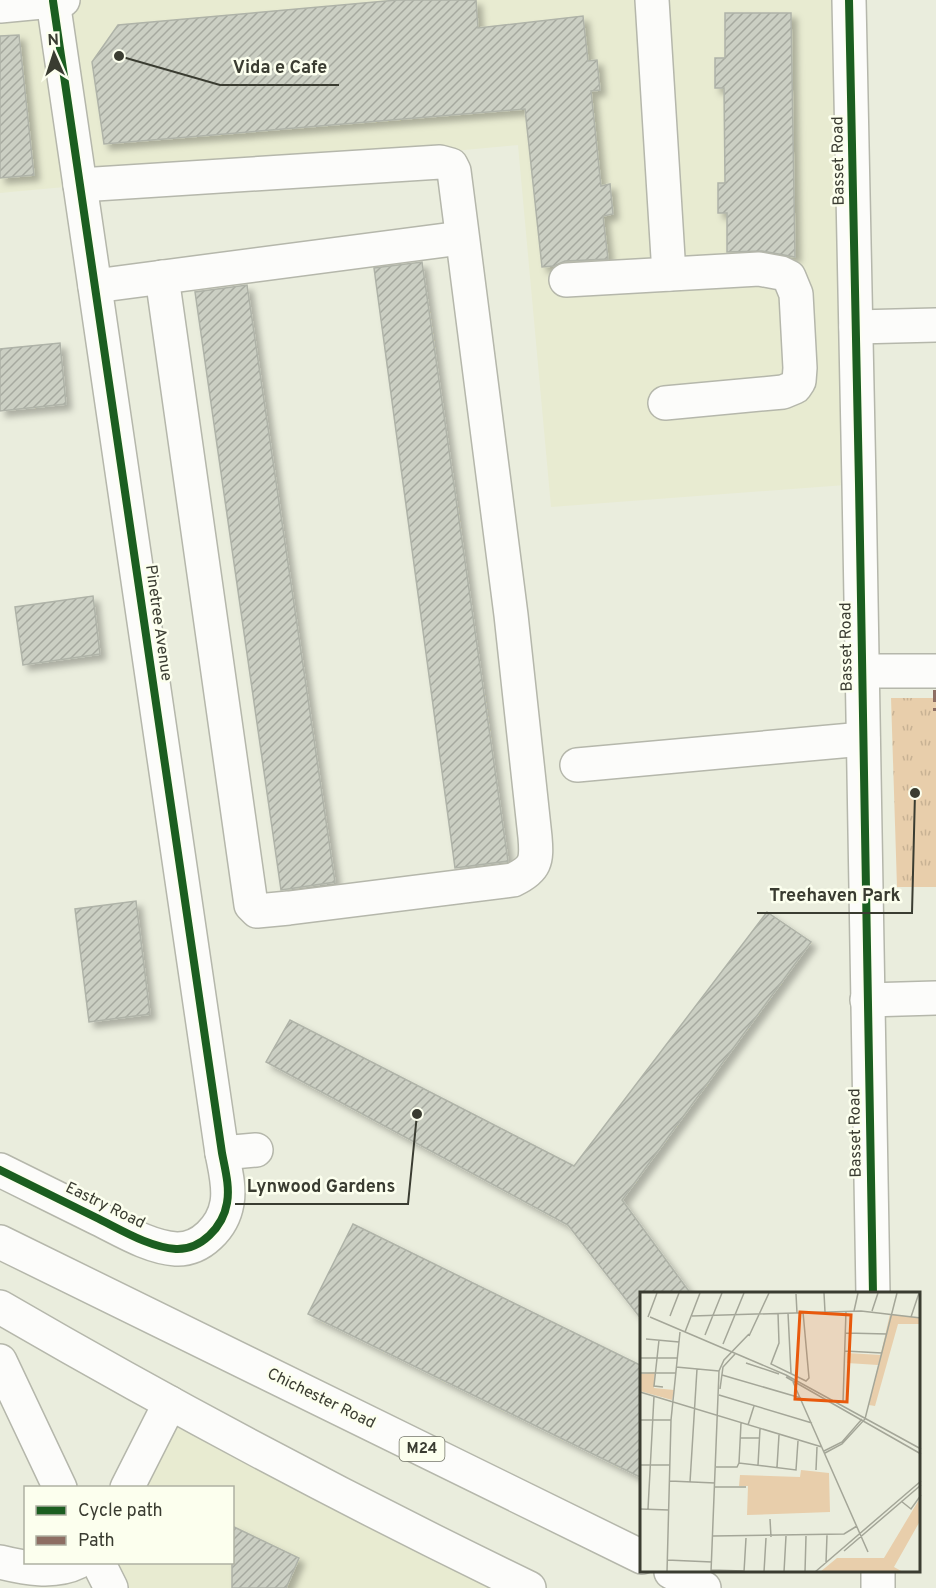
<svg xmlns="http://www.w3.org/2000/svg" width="936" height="1588" font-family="Overpass,sans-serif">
	<defs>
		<pattern id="park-tufts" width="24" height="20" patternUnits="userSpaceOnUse" patternTransform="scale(1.5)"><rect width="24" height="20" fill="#e8ceab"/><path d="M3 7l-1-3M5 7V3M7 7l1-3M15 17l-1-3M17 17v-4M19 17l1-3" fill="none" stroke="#c8b294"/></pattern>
		<pattern id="building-hatch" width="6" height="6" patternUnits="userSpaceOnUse" patternTransform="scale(1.5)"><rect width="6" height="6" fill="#cbcfc3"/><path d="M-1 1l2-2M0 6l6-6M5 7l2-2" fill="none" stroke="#a6a99f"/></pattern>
		<filter id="shadow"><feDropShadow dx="5.5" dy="5.5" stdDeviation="3" flood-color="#0004"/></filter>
	</defs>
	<rect width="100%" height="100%" fill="#eaeddd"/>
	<g fill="#e8ebd1">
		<polygon points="0,0 849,0 859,484 551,507 518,145 0,193"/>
		<polygon points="170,1403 529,1588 111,1588 98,1563 232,1562 232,1488 127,1487"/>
	</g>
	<polygon fill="url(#park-tufts)" points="891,698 936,698 936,887 897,887"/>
	<g fill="url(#building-hatch)" stroke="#afb3a8" stroke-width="1.5" filter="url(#shadow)">
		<polygon points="397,0 476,0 478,28 583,16 588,61 597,60 600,90 591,91 601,186 610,184 613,214 603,216 608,259 565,261 554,266 542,267 525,109 104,144 92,62 118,25"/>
		<polygon points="725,13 791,13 795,257 762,251 727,252 727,213 718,213 718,183 725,183 724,88 715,88 715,58 725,58"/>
		<polygon points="19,35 34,175 0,178 0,36"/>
		<polygon points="422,262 508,861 455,868 374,268"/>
		<polygon points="247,285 335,882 281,890 195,292"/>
		<polygon points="60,343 66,404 0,411 0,349"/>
		<polygon points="93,596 100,654 23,665 15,607"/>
		<polygon points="136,901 150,1014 89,1022 75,909"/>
		<polygon points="767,912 811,942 622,1200 691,1294 642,1294 642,1320 568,1225 266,1062 290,1020 574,1166"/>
		<polygon points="353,1224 642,1366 642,1478 308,1314"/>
		<polygon points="232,1526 299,1558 286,1588 232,1588"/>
	</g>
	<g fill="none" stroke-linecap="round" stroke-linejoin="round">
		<g stroke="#b5b7ab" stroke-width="36">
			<g id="minor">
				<polyline points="652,0 669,274"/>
				<polyline points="849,0 859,484 873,1294"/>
				<polyline points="0,6 63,0"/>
				<path d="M80 185 440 162 451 165 454 171 511 615 535 837C537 861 536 869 513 880L289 908 257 911 251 905 162 277"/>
				<polyline points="566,280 759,269 781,273 789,277 796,294 800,368 799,381 795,387 783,392 665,403"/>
				<polyline points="95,286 461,238"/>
				<polyline points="856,327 936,325"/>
				<polyline points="861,671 936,671"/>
				<polyline points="577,765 863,739"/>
				<polyline points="867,1000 936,998"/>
				<polyline points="222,1153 256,1150"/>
				<path d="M0 1170C32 1186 63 1201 95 1217 120 1229 148 1247 176 1249 201 1250 223 1227 227 1203 230 1187 225 1169 222 1153L53 1"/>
				<polyline points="0,1361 60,1488"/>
				<polyline points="127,1488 170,1403"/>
				<path d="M0 1562C24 1568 54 1574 78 1562"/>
				<polyline points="98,1562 111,1588"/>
				<polyline points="878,1572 878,1588"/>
			</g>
		</g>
		<g stroke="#b5b7ab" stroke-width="36">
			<g id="major">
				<polyline points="0,1242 642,1557"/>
				<path d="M0 1307C172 1407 349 1501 529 1588"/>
				<polyline points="671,1572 704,1588"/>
			</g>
		</g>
		<use href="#minor" stroke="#fcfcfa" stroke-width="33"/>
		<use href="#major" stroke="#fcfcfa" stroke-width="33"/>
		<polyline stroke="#8d6e63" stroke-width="6" stroke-dasharray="12 6" stroke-linecap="butt" points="936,690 936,711"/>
		<g stroke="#fcffee" stroke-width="11">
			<g id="cycleway">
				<polyline points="849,0 859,484 873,1294"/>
				<path d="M0 1170C32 1186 63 1201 95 1217 120 1229 148 1247 176 1249 201 1250 223 1227 227 1203 230 1187 225 1169 222 1153L53 1"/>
			</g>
		</g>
		<use href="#cycleway" stroke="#1b5e20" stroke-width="8"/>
	</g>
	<g text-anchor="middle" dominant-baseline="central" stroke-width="5" stroke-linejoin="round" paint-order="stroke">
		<rect fill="#fcffee" stroke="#74766a" stroke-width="1.5" x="399.5" y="1437" width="45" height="24" rx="4.5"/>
		<g font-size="15" font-weight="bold" fill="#3a3c31">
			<text x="422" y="1449">M24</text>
		</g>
		<g font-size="16" fill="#3a3c31" stroke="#fcffee">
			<text transform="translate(839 161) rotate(-91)">Basset Road</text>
			<text transform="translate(158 623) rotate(82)">Pinetree Avenue</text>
			<text transform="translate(847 647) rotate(-91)">Basset Road</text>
			<text transform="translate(856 1133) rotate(-91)">Basset Road</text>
			<text transform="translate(105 1206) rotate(26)">Eastry Road</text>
			<text transform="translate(321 1399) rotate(26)">Chichester Road</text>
		</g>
	</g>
	<g transform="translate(640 1292)">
		<rect width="280" height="280" fill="#eaeddd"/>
		<path d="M250 22 280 26V32H258L235 114 229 113ZM161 178 189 181 190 220 107 223 108 194H99L100 183 160 185ZM280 206V229L254 275 263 280H180L197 266H244Z" fill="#e8ceab"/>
		<path d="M207 61 241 63 238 73 207 71ZM15 80 14 96 34 98 32 108 0 99 1 82Z" fill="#e8ceab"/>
		<path fill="none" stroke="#a4a698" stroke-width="1.5" d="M184 1 185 20M156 2 157 21M214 19 218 1M232 19 238 1M138 21 139 51 131 72 166 89 169 86 163 20M148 21 151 81M30 24 39 1M52 24 221 19 281 26M8 25 17 1M10 25 146 83 281 157M271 25 279 1M45 40 60 1M206 41 247 42M65 43 82 1M109 44 129 1M6 47 39 50M19 48 14 94 23 95M83 52 104 1M205 59 242 61M0 66H37M106 71 139 82M36 75 79 79M0 81H36M82 83 161 106M146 85 281 162M153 90 228 260M80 97 83 75 95 62M0 100 182 155M79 103 172 131M203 110 206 19M0 128H31M108 133 114 114M100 146H119M184 159 202 150 222 127M185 161 202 152 225 127 257 1M99 171 101 131M0 173H30M118 173 120 137M76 175H97L99 171 156 178 158 149M137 175 139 143M176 178 177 155M30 189 75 191M50 190 57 77M75 195H106M261 209 271 217 281 203M0 217 29 218M8 217 14 104M130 227 131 245M73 244 204 242 217 234M204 259 281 193M27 268 72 270M186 271 187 243M71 278 104 279M27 280 31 128 40 40M71 280 79 79 84 68 109 42M104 280 106 246M124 280 126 246M144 280 146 244M165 280 166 244M175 280 281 189"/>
		<path fill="#e8590c" fill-opacity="0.15" stroke="#e8590c" stroke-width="3" d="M160 20 211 23 207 110 155 107Z"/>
		<rect width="280" height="280" fill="none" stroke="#3a3c31" stroke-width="3"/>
	</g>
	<path fill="none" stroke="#3a3c31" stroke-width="2" d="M119 56L220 85H339M915 793L912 913H757M417 1114L408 1204H235"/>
	<g fill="#3a3c31" stroke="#fcffee" stroke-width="2">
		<circle cx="119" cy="56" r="6"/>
		<circle cx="915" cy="793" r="6"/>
		<circle cx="417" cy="1114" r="6"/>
	</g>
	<g font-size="18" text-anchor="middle" font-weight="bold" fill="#3a3c31" stroke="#fcffee" stroke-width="5" stroke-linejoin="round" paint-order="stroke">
		<text x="280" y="73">Vida e Cafe</text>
		<text x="835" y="901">Treehaven Park</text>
		<text x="321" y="1192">Lynwood Gardens</text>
	</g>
	<rect x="24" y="1486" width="210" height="78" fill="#fcffee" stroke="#aeb1a2" stroke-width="1.5"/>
	<rect x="36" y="1506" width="30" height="9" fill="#1b5e20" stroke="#aeb1a2" stroke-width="1.5"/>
	<text x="78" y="1516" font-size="18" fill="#3a3c31">Cycle path</text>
	<rect x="36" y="1536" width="30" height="9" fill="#8d6e63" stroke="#aeb1a2" stroke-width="1.5"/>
	<text x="78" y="1546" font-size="18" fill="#3a3c31">Path</text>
	<g transform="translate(54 54) rotate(357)" stroke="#fcffee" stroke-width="4.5" paint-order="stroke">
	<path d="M0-4.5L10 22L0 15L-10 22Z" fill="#3a3c31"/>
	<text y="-9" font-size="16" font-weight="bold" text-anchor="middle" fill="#3a3c31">N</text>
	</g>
</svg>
